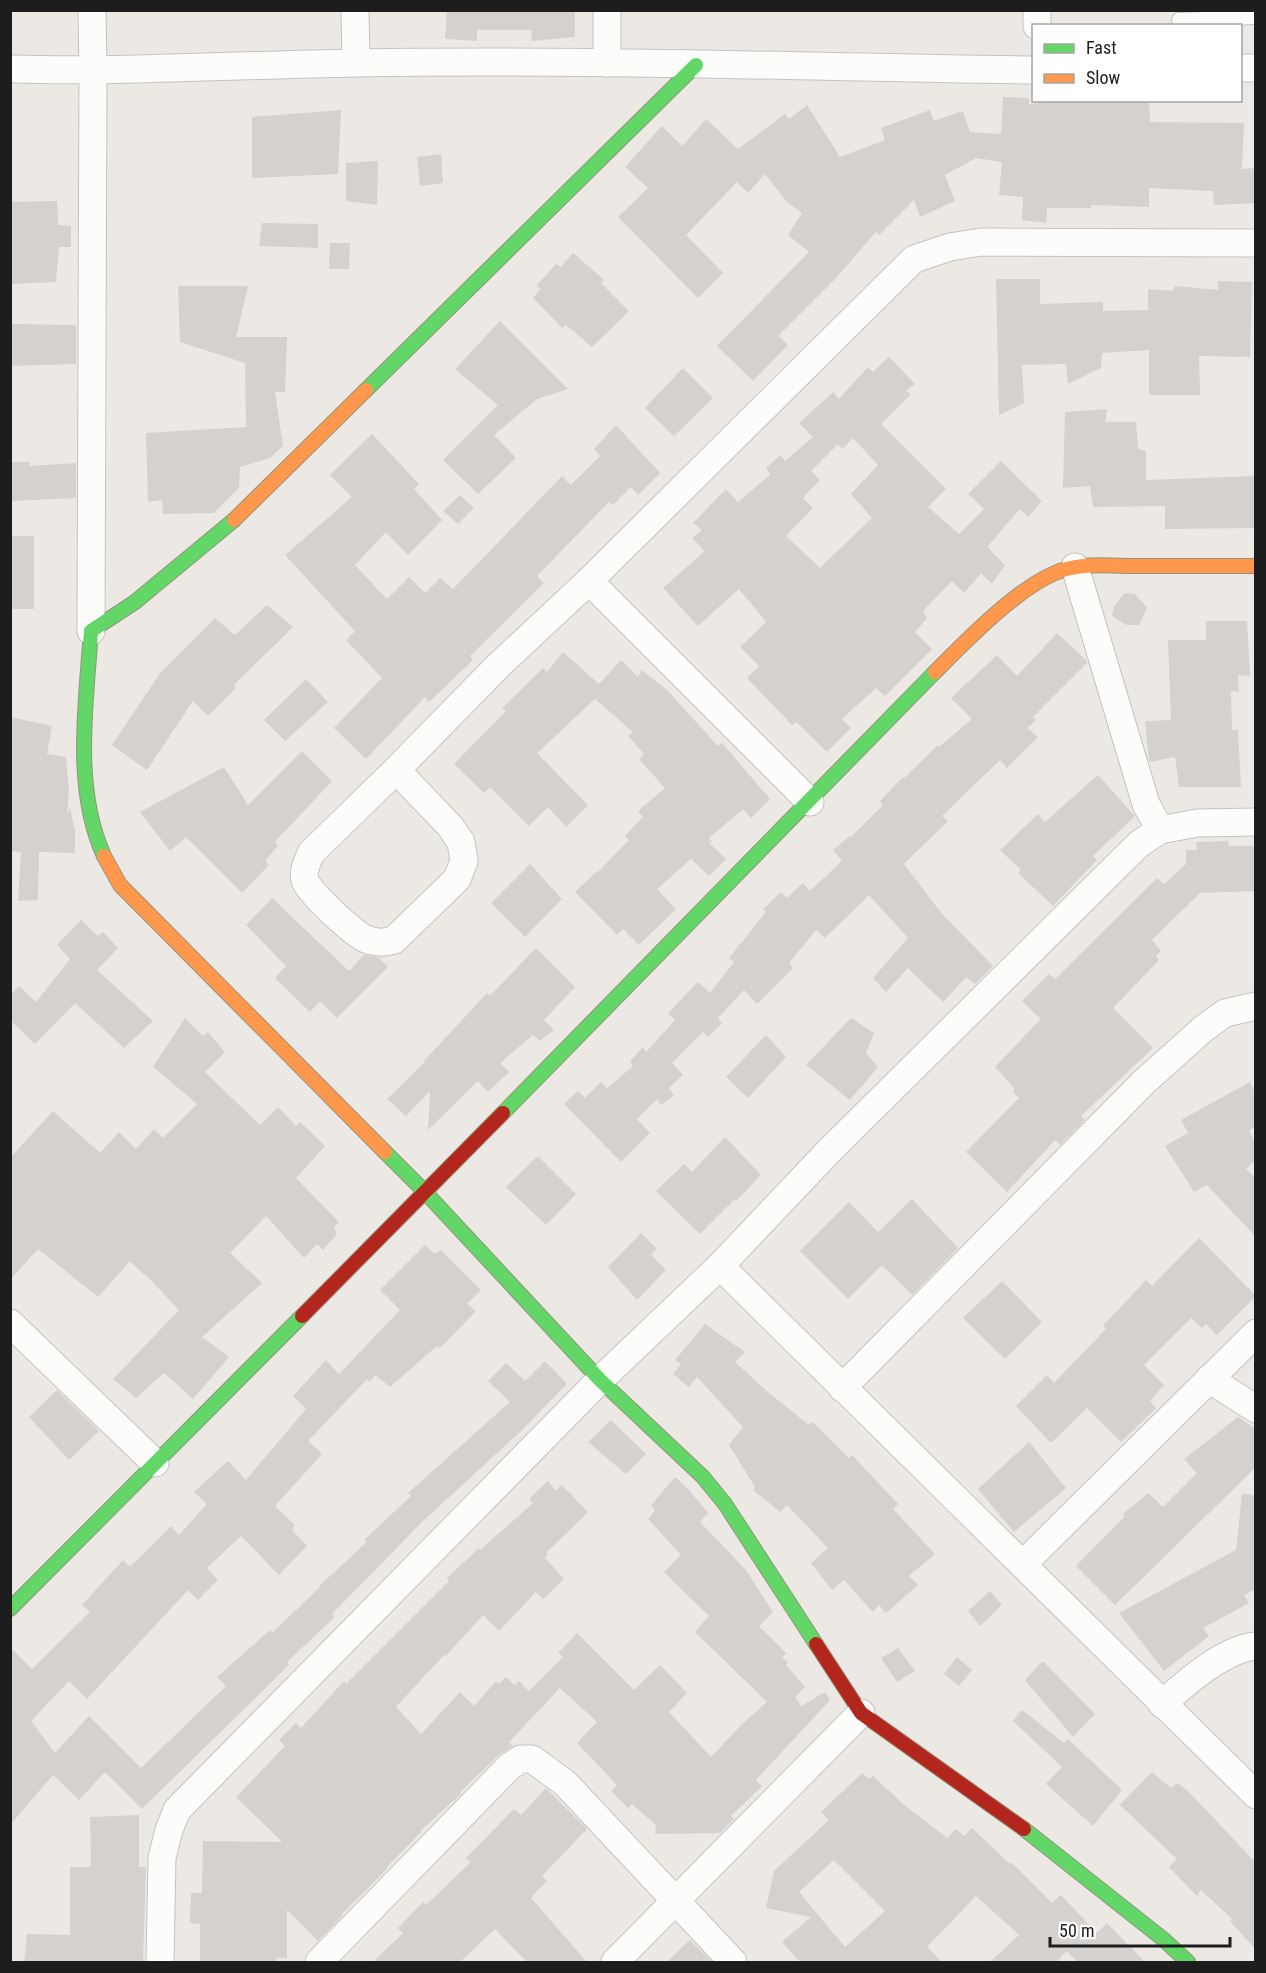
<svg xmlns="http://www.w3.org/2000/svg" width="1266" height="1973" font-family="'Roboto Condensed',sans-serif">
	<rect width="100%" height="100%" fill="#ece9e5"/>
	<g fill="#d4d1ce" fill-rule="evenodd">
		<polygon points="447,10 575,10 575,37 531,41 532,30 477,30 477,41 445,39"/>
		<polygon points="1003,97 1029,98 1029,104 1071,100 1149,100 1150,122 1244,123 1242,169 1256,168 1256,203 1214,205 1213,191 1149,188 1149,207 1091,205 1091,208 1047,208 1046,223 1022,220 1023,197 999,195 1002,162 976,158 945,175 955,201 920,217 914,200 879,235 876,232 836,278 778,336 788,345 753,381 717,346 809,252 788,235 802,213 787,202 765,174 748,193 737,182 686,235 723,273 698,298 618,217 648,188 625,167 662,126 682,146 706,119 738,149 785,114 789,119 807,105 840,157 885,140 881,128 930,110 934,121 963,111 970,132 1001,134"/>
		<polygon points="341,110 338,174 252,178 252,117"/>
		<polygon points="441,154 443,183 420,186 417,157"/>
		<polygon points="378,161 377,205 346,201 346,163"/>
		<polygon points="57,201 58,225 71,226 71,247 59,247 56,282 10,284 10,202"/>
		<polygon points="262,223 318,224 318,248 259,246"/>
		<polygon points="330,243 350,243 349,269 329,269"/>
		<polygon points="573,253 604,280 601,283 629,311 592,347 566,325 562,328 533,298 540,289 537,285 556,264 561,267"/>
		<polygon points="996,279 1040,279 1040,304 1103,302 1103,311 1148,310 1148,289 1173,291 1175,286 1218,290 1218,281 1252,282 1250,357 1199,356 1200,395 1149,395 1149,350 1102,353 1101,368 1068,384 1066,364 1022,365 1024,403 999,415"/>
		<polygon points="178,286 248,286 236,337 287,337 285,392 275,392 283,446 270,458 240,467 239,488 214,513 163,514 162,500 148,502 146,433 246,427 245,363 180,342"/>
		<polygon points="500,321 568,389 537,399 494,435 516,458 478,494 443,460 498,405 455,369"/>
		<polygon points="10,324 76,325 76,364 10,366"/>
		<path d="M889 357 915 384 906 391 911 394 881 424 946 489 928 507 959 534 984 509 968 494 1001 461 1042 501 1028 517 1020 509 987 547 1005 565 992 584 981 573 964 593 952 581 923 611 927 618 915 632 932 649 885 696 876 688 842 719 851 728 827 752 796 722 792 725 747 678 759 666 740 647 766 622 739 589 698 626 663 588 705 551 692 538 702 530 693 523 726 489 738 502 770 475 766 468 780 455 785 461 813 437 799 423 833 392 839 399 868 367 873 372ZM853 438 878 465 851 494 872 518 820 568 786 536 813 508 803 498 820 480 811 471 838 444 842 449Z"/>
		<polygon points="683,368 713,398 674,436 645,408"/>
		<polygon points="1107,409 1105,422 1136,422 1138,449 1146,451 1146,480 1256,476 1256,528 1165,529 1165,506 1093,507 1090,486 1063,488 1065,412"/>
		<polygon points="616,425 660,473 638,495 631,487 613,505 609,502 537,576 544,583 470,656 473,660 429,702 425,697 366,759 334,728 382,678 346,640 355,631 285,555 352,497 330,475 372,434 419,484 414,489 442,520 408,555 386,532 355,565 387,599 409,577 425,593 440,578 453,589 562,476 571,485 600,456 594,449"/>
		<polygon points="10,462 30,462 29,466 76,463 76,498 10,501"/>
		<polygon points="460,495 474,508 458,524 443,511"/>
		<rect x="10" y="536" width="24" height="73"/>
		<polygon points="1125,593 1135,594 1147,608 1139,625 1127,625 1118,620 1112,615 1114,606"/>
		<polygon points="267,605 293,627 234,685 236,688 208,716 193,701 147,770 112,745 161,672 215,618 235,635"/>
		<polygon points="1206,621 1247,621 1250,676 1238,675 1239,692 1231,691 1232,730 1238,730 1241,787 1179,787 1175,757 1150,762 1149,760 1145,721 1171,720 1168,640 1206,640"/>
		<polygon points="1057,633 1086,660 1087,663 1033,717 1036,720 1027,728 1038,737 1007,768 1000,760 942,816 948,821 904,864 942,914 993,966 975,984 966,977 943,1002 908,968 886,992 873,978 908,938 869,895 825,938 816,930 789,963 793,968 757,1004 744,990 718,1018 722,1023 708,1037 703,1032 672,1063 683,1075 669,1088 674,1096 661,1105 657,1099 637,1119 650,1133 621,1162 564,1104 578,1091 585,1098 601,1082 607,1088 633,1066 630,1061 643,1047 646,1052 675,1020 668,1013 698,982 710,993 734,962 729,958 766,912 763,909 781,892 787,898 803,883 810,891 842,861 833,850 850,836 851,837 883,805 880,801 903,777 904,778 938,745 939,747 972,719 951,698 997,655 1017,676"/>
		<polygon points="563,652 599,684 621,660 638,677 642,670 668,691 718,746 722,743 770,799 751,818 743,809 709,838 712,841 709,843 726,859 709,876 691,859 657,889 676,909 639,945 623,929 617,935 575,892 596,872 597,873 629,840 625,836 643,817 638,811 665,788 639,759 644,754 628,736 633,732 595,699 537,753 588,805 566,827 548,807 529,826 490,787 484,793 454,764 506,711 502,708 543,668 547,672"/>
		<polygon points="306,679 328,702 285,741 264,720"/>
		<polygon points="10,717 52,726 47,754 66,757 69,791 67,814 70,808 75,831 75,853 39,852 38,900 18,901 21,852 10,851"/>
		<polygon points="302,751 332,781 275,842 278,846 265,861 269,865 242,893 186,837 170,851 140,812 224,767 248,805"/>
		<polygon points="1098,775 1135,816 1093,856 1097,860 1053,906 1018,873 1021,870 1000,850 1038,814 1045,822"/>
		<polygon points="1228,841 1229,846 1256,846 1256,891 1200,893 1152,940 1161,951 1156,956 1159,960 1113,1008 1153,1048 1081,1116 1085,1120 1060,1145 1055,1140 1007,1192 966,1152 1019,1098 1013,1092 1015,1089 995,1067 1041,1019 1022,1001 1049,974 1055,979 1157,878 1164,884 1186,864 1186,850 1197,850 1196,842"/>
		<polygon points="530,864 562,899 525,937 491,903"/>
		<polygon points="272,898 349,971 364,955 379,958 388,967 337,1018 320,1001 310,1012 275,978 286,966 246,925"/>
		<polygon points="81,920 98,936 103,932 118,948 97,970 153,1021 124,1048 75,1003 35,1044 10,1020 10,996 19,986 36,1002 70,959 57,945"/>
		<polygon points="536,948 575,987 544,1020 554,1030 540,1041 533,1035 500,1063 509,1072 488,1092 478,1081 428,1130 430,1091 406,1116 387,1099 425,1062 424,1061 487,993 490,996"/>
		<polygon points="185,1018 203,1036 208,1032 225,1052 205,1072 260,1125 278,1107 296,1126 300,1122 325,1146 296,1178 339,1222 334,1228 337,1234 323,1250 317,1244 304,1258 266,1216 230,1253 262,1283 202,1337 229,1357 193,1399 164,1373 136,1398 113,1379 179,1310 144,1273 143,1274 130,1261 98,1297 38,1249 10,1280 10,1158 53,1111 100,1153 119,1132 136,1149 154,1129 163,1138 197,1104 153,1067"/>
		<polygon points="851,1018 874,1033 866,1053 878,1067 850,1100 806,1065"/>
		<polygon points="766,1035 786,1057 748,1098 726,1077"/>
		<polygon points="1250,1082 1256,1095 1256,1127 1249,1130 1256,1145 1256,1160 1246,1169 1256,1179 1256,1237 1207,1185 1194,1192 1165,1146 1188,1133 1181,1120"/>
		<polygon points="725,1137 761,1175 736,1201 735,1199 700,1234 656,1191 684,1164 692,1172"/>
		<polygon points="538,1156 576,1194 546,1225 506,1187"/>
		<polygon points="912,1199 958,1248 912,1295 882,1265 848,1299 800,1251 849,1202 878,1232"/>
		<polygon points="641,1233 657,1249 651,1254 666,1270 637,1300 608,1267"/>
		<polygon points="1199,1238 1256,1296 1217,1335 1206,1324 1202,1328 1191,1318 1144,1365 1164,1385 1150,1401 1156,1408 1121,1442 1087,1408 1051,1443 1016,1406 1047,1375 1054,1383 1106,1329 1103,1326 1146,1280 1152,1286"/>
		<polygon points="425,1245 435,1254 441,1250 481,1290 467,1304 476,1311 440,1348 437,1346 390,1387 375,1375 370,1382 367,1379 308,1441 322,1454 275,1506 295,1525 292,1530 307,1546 279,1575 241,1536 207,1568 218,1580 198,1600 188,1590 87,1699 69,1681 31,1721 55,1753 89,1716 141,1768 226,1686 217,1677 270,1630 272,1633 320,1587 319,1586 367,1542 364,1540 411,1496 408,1493 510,1402 488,1381 506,1363 525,1381 545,1361 567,1384 520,1432 423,1521 332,1614 335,1617 287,1662 289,1665 142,1809 105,1772 79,1800 53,1775 10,1825 10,1647 32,1669 90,1612 82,1605 123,1560 130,1567 171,1526 179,1535 207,1504 194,1492 228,1461 246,1480 306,1409 293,1396 326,1360 339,1374 400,1310 380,1290"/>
		<polygon points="1002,1281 1042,1322 1005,1359 963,1318"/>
		<polygon points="705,1324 745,1352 735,1362 769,1393 809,1425 813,1422 849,1458 852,1455 898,1504 893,1509 935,1554 909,1576 918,1585 886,1613 879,1605 873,1612 844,1580 832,1590 811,1563 828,1548 787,1505 780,1512 753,1490 755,1487 729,1445 743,1427 697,1377 689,1387 673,1374 681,1364 675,1360"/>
		<polygon points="57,1390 99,1431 69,1460 29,1417"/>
		<polygon points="1238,1417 1256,1429 1256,1467 1115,1605 1076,1566 1125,1516 1123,1514 1148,1493 1163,1507 1197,1473 1184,1459"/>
		<polygon points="611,1420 646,1454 626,1474 588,1442"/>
		<polygon points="1029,1442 1066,1488 1014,1532 978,1489"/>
		<polygon points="675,1477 689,1490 708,1513 700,1522 746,1570 773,1612 759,1626 786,1653 782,1658 788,1662 786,1665 805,1687 795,1697 801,1706 825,1692 830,1700 756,1780 762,1786 731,1816 734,1819 720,1833 655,1834 656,1825 632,1804 628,1808 611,1791 617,1785 577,1743 597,1722 560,1688 509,1742 513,1746 499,1755 460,1792 461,1794 420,1831 421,1832 386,1868 387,1869 342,1914 343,1915 318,1941 287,1910 287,1958 277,1958 276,1962 200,1962 200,1924 190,1923 191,1893 202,1893 203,1841 282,1842 236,1797 285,1746 279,1740 296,1723 301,1728 344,1681 346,1684 449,1581 447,1578 479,1548 480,1550 533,1503 529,1499 548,1481 556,1491 562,1485 588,1512 546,1553 548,1555 545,1558 564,1579 543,1599 536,1592 499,1631 483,1615 445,1657 444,1655 396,1707 421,1734 460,1692 474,1706 496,1681 499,1684 506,1677 515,1685 519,1681 529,1691 563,1657 558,1653 577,1633 634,1690 660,1665 687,1693 669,1712 711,1757 741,1725 767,1702 695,1632 709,1616 664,1572 681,1555 648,1519 655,1510 651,1505"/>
		<polygon points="1242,1494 1256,1495 1256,1589 1244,1595 1249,1603 1203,1628 1209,1636 1164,1671 1119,1613 1236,1550"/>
		<polygon points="990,1591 1002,1605 980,1626 968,1611"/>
		<polygon points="898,1648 915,1671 897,1682 881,1658"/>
		<polygon points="957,1657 972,1670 959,1686 944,1674"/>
		<polygon points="1043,1661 1095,1714 1073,1737 1025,1680"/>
		<polygon points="1022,1710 1064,1743 1068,1739 1122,1790 1093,1826 1046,1784 1062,1767 1013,1721"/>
		<polygon points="1152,1772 1171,1788 1177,1783 1188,1791 1256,1863 1256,1950 1230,1921 1232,1919 1201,1890 1197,1896 1169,1867 1177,1859 1120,1805"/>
		<path d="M862 1773 869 1779 873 1776 902 1803 947 1838 956 1829 964 1836 972 1828 1010 1864 1012 1863 1052 1903 1061 1895 1097 1933 1107 1923 1145 1962H1077L1067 1951 1056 1962H990L1019 1935 976 1896 927 1947 942 1962H800L782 1942 811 1917 766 1908 774 1871 829 1820 821 1812ZM834 1860 885 1911 845 1947 799 1892Z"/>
		<polygon points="546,1788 587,1829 542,1876 547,1881 531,1898 587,1962 527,1962 495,1929 460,1962 373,1962 403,1933 398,1928 423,1902 426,1905 471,1862 466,1858 514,1809 521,1815"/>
		<polygon points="139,1815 139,1867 146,1867 143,1962 24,1962 27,1934 70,1935 70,1867 91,1867 90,1817"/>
		<polygon points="690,1940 712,1962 667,1962"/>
	</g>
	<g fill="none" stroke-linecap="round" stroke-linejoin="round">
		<g stroke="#c4c3c1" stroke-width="16">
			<polyline id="lane" points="1179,20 1256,17"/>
		</g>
		<g stroke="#c4c3c1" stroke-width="29">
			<g id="street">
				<polyline points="355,10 356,63"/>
				<polyline points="1037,10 1037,26"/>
				<polyline points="607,63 607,10"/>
				<polyline points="1240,68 1256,68"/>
				<path d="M10 69C125 72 240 65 355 63 581 59 807 67 1034 70"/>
				<polyline points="1075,567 1146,804 1160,830"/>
				<polyline points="589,581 810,802"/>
				<polyline points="91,631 93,71 92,10"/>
				<path d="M396 770 450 826 461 842 464 861 457 879 394 940C383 943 377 943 366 939 356 936 307 891 305 880 302 871 308 861 311 853L396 770 499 665 589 581 914 259 950 247 981 242 1256 243"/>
				<polyline points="720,1266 1256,1795"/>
				<polyline points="10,1323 155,1463"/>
				<polyline points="1209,1379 1256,1409"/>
				<polyline points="842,1388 1144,1082 1203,1029 1225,1013 1256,1006"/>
				<polyline points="1023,1564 1256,1333"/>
				<path d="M1162 1704C1186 1683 1223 1649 1256 1646"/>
				<polyline points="160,1962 162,1858 169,1830 177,1810 600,1380 720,1266 829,1151 1139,844 1160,830 1197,823 1256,822"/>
				<polyline points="319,1962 510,1766 521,1759 532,1759 565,1783 733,1962"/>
				<polyline points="615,1962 861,1713"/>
			</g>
		</g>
		<g stroke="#95957c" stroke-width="16">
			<g id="fast">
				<polyline points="366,390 696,65"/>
				<path d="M104 856C73 788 86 704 91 631L135 602 234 520"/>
				<polyline points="503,1113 935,672"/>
				<polyline points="385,1152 425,1192 600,1380 703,1477 725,1504 816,1644"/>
				<polyline points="10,1609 302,1316"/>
				<polyline points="1024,1829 1163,1939 1188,1962"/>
			</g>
		</g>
		<g stroke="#95957c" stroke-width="16">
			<g id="slow">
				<polyline points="234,520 366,390"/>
				<path d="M935 672C966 641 1015 590 1055 573 1080 562 1110 566 1137 566 1176 566 1216 566 1256 566"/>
				<polyline points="104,856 120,885 385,1152"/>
			</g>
		</g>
		<g stroke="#95957c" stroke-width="16">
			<g id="jam">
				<polyline points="302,1316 503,1113"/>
				<polyline points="816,1644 861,1713 1024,1829"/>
			</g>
		</g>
		<use href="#lane" stroke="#fcfcfb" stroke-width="14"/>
		<use href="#street" stroke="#fcfcfb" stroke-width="27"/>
		<use href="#fast" stroke="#63d668" stroke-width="14"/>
		<use href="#slow" stroke="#ff974d" stroke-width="14"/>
		<use href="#jam" stroke="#b3261e" stroke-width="14"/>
	</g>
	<rect width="1266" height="1973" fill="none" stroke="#1d1d1d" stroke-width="24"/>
	<rect x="1032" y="24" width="210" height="78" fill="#ffffff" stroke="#a5a5a5" stroke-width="1.5"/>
	<rect x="1044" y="44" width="30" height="9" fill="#63d668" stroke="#a5a5a5" stroke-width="1.5"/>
	<text x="1086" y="54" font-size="18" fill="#1d1d1d">Fast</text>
	<rect x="1044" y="74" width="30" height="9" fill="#ff974d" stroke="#a5a5a5" stroke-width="1.5"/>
	<text x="1086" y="84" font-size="18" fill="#1d1d1d">Slow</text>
	<path d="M1050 1937v9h180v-9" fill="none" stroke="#1d1d1d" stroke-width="3"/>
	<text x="1059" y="1937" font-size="18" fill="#1d1d1d" stroke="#ffffff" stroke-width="4.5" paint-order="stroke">50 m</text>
</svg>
